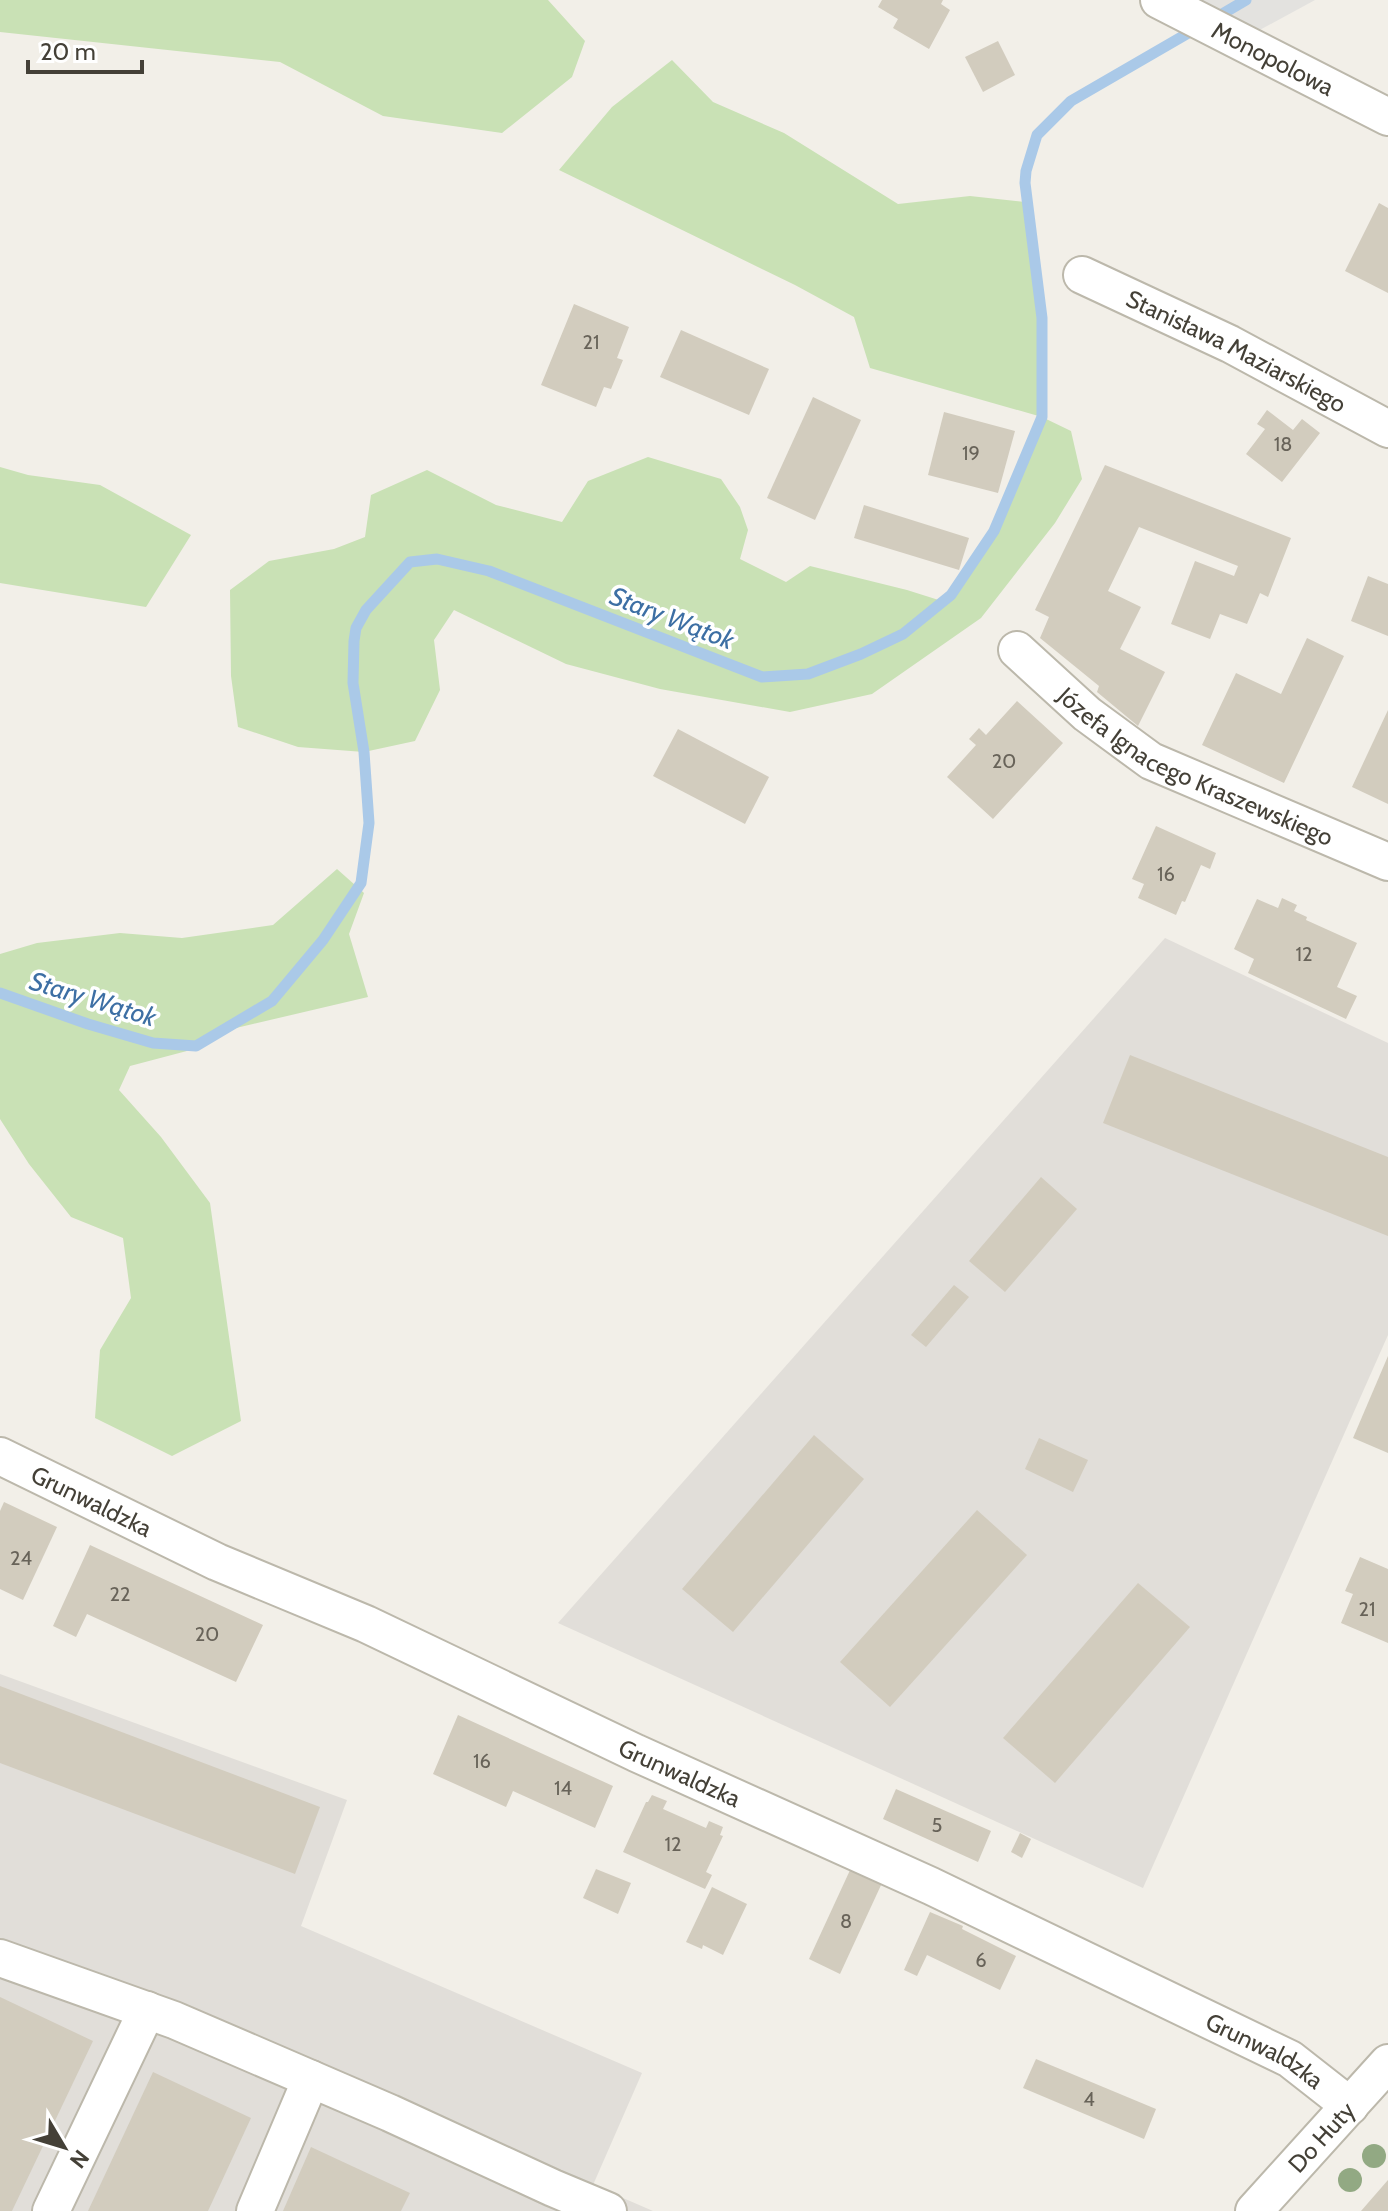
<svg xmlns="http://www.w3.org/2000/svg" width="1388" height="2211" font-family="Cabin,sans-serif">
	<rect width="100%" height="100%" fill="#f2efe8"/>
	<g fill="#e1ded9">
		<polygon points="1165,938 1388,1043 1388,1335 1143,1888 558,1623"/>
		<polygon points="0,1674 347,1800 301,1926 642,2073 593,2185 653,2211 0,2211"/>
	</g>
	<g fill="#c9e1b5">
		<polygon points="0,0 548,0 585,41 572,77 502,133 383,116 280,62 0,32"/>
		<polygon points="672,60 713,102 784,133 898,204 970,196 1025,202 1035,260 1042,417 1071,431 1082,479 1055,523 981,618 872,694 790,712 660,689 566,664 454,610 434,640 440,690 415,741 364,752 298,747 238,727 231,676 230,590 269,561 334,549 365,537 371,495 427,470 496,505 562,522 588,481 648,457 721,479 740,507 748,530 740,559 786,582 810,566 907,590 945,602 978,557 1042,417 870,368 854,317 795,285 559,170 612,107"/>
		<polygon points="0,467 28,475 100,485 191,535 146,607 0,583"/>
		<polygon points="337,869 364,893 349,934 368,997 236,1028 202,1047 130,1066 119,1090 161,1137 210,1203 241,1421 172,1456 95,1418 100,1350 131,1298 123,1238 71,1217 29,1164 0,1119 0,954 37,943 120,933 182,938 273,925"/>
	</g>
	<polygon fill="#e3e2df" points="1176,0 1315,0 1256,32"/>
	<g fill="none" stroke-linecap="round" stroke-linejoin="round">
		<g stroke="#aac9e8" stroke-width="11">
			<polyline points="1212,20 1246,0"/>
			<polyline points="0,993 88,1024 153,1043 196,1046 272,1001 323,940 361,883 369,823 364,752 353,683 354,641 356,628 366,610 410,562 437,559 489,571 762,677 808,674 861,654 903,634 951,595 994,531 1042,417 1042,318 1025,183 1026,171 1037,135 1071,101 1197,28"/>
		</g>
	</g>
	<g fill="#d2ccbe">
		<polygon points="882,0 943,0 941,4 950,10 929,49 893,28 898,19 878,7"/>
		<polygon points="998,41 1015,75 983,92 965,57"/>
		<polygon points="1379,203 1388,208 1388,293 1345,271"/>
		<polygon points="574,304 629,327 617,358 623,360 611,389 604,387 596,407 541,385"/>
		<polygon points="681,330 769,369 749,415 660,377"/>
		<polygon points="813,397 861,420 815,520 767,498"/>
		<polygon points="1267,410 1293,430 1302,419 1320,433 1282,482 1246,454 1265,429 1257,424"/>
		<polygon points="944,412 1015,431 998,493 928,475"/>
		<polygon points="1105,465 1291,538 1268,597 1260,593 1247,624 1220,614 1210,639 1171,624 1195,561 1234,576 1238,566 1139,527 1108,591 1141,607 1120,649 1165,672 1138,726 1097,692 1099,686 1040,638 1049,617 1035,610"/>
		<polygon points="864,505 969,538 959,570 854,538"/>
		<polygon points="1368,576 1388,584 1388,636 1351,621"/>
		<polygon points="1307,638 1344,656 1284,783 1202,745 1236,673 1281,694"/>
		<polygon points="1017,701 1063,743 993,819 947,777 976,745 969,739 979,728 986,735"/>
		<polygon points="1388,710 1388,804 1352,787"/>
		<polygon points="678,729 769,777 745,824 653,776"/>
		<polygon points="1156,826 1216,853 1210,869 1201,865 1185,902 1182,901 1176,915 1138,898 1144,884 1132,879"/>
		<polygon points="1282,898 1297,905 1294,911 1307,917 1306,920 1357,943 1337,987 1357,996 1346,1019 1248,973 1254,959 1234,949 1257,899 1278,908"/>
		<polygon points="1130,1055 1388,1157 1388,1236 1103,1123"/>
		<polygon points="1041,1177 1077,1209 1005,1292 969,1261"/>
		<polygon points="954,1285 969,1297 926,1347 911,1335"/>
		<polygon points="1388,1356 1388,1453 1353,1438"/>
		<polygon points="814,1435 864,1479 733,1632 682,1589"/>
		<polygon points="1039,1438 1088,1460 1073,1492 1025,1469"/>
		<polygon points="4,1502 57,1527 23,1600 0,1589 0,1511"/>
		<polygon points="977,1510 1027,1555 890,1707 840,1662"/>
		<polygon points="90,1545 263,1625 236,1682 87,1614 76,1637 53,1626"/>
		<polygon points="1360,1557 1388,1569 1388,1643 1341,1623 1353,1594 1345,1591"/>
		<polygon points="1138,1583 1190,1627 1055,1783 1003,1738"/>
		<polygon points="0,1686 320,1807 295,1874 0,1763"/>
		<polygon points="458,1715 613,1786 595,1828 513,1791 506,1807 433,1774"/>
		<polygon points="896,1789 991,1831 978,1862 883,1819"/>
		<polygon points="652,1795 667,1801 663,1809 706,1828 709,1821 723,1827 720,1835 723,1836 706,1872 712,1875 705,1889 623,1852 646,1802 648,1802"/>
		<polygon points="1020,1833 1031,1839 1022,1858 1011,1852"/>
		<polygon points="851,1868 882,1883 840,1974 809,1959"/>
		<polygon points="596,1869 631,1883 618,1914 583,1898"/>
		<polygon points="712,1887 747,1904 723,1955 703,1945 702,1949 686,1942"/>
		<polygon points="930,1912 963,1926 962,1929 1016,1956 1000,1990 927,1955 917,1976 904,1970"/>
		<polygon points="0,1997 93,2041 12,2211 0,2211"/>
		<polygon points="1036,2059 1156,2109 1144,2139 1023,2088"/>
		<polygon points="153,2072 251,2118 208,2211 88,2211"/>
		<polygon points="311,2147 410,2193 401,2211 283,2211"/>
		<polygon points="1388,2180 1388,2211 1361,2211"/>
	</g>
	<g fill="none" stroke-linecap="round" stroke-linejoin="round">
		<g stroke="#bcb8ab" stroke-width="40">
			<g id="minor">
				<path id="s1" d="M1159 0 1388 117"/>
				<path id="s2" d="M1082 275 1230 344 1388 429"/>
				<path id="s3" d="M1017 650 1087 714 1151 761 1388 862"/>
				<path id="s4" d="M0 1456 217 1562 366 1624 636 1753 931 1886 1290 2059 1350 2106"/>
				<polyline points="0,1958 174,2020 390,2113 553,2188 608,2211"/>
				<polyline points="51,2211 147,2010"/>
				<polyline points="255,2211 311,2079"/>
				<path id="s5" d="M1254 2211 1388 2063"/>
			</g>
		</g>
		<use href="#minor" stroke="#fff" stroke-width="36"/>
	</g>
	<g fill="#92a983">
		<circle cx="1374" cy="2156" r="12"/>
		<circle cx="1350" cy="2180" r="12"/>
	</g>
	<g text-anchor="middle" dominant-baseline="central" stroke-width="7" stroke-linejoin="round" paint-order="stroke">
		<g font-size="20" fill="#686359">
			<text x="591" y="342">21</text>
			<text x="1283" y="444">18</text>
			<text x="971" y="453">19</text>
			<text x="1004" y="761">20</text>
			<text x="1166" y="874">16</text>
			<text x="1304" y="954">12</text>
			<text x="21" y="1558">24</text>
			<text x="120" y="1594">22</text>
			<text x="1367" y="1609">21</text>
			<text x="207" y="1634">20</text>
			<text x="482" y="1761">16</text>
			<text x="563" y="1788">14</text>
			<text x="937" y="1825">5</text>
			<text x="673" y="1844">12</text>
			<text x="846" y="1921">8</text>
			<text x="981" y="1960">6</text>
			<text x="1089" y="2099">4</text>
		</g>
		<g font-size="24" fill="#444037" stroke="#fff">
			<text stroke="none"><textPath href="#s1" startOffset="128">Monopolowa</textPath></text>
			<text stroke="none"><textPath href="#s2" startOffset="172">Stanisława Maziarskiego</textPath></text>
			<text stroke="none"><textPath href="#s3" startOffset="216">Józefa Ignacego Kraszewskiego</textPath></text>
			<text stroke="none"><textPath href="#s4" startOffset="102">Grunwaldzka</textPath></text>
			<text stroke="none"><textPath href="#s4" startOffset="750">Grunwaldzka</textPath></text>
			<text stroke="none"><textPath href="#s4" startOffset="1398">Grunwaldzka</textPath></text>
			<text stroke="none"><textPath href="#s5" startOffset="100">Do Huty</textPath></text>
		</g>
		<g font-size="26" font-style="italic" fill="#3d6fa4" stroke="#fff">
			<text transform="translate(672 618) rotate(21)">Stary Wątok</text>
			<text transform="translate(93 999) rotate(17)">Stary Wątok</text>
		</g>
	</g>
	<g transform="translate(64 2147) rotate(128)" stroke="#ffffff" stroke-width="6" paint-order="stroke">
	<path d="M0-6L14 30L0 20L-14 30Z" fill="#444037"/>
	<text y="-12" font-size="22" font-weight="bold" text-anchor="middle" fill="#444037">N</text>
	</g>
	<path d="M28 60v12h114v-12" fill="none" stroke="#444037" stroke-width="4"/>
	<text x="40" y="60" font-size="24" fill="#444037" stroke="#ffffff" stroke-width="6" paint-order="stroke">20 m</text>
</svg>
